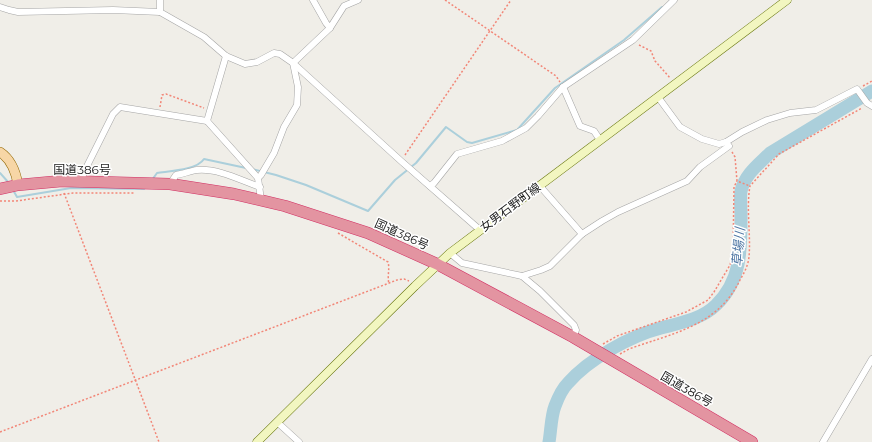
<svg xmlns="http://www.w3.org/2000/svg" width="872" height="442" font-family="Montserrat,'Noto Sans JP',sans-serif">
	<rect width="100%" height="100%" fill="#f0eee8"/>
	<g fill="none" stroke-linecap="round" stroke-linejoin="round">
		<g stroke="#abcfdb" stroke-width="2">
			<polyline points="252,169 276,175 306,185 368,211 395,180 416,163 446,127 467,142 472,143 517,130 555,88 624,40 662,7"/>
			<polyline points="0,173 9,183"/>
			<path d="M152 180 157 173C170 171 197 170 204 159L246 168"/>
			<polyline points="13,190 17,197 71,188 144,189 145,188"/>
		</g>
		<path stroke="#abcfdb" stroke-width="13" d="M549 442C551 431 551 416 555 406 558 398 562 389 568 383 589 359 630 336 661 328 680 323 702 319 716 305 742 280 741 248 741 215 741 207 740 198 741 191 745 174 759 164 770 153L872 91"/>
		<g stroke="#a5a5a5" stroke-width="7">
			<g id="street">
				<polyline points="313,0 326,23 330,28"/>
				<polyline points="0,7 9,10 18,12 113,10 160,12 204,37 226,56 245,64 257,62 274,53 280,54 293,63 401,161 480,230"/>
				<polyline points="160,12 160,0"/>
				<polyline points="293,63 330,28 344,6 358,0"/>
				<polyline points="563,87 580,126 594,131 600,140"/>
				<polyline points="658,97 680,127 702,139 719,144 726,142 742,132 767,120 790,113 816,110 857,89 867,103 872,106"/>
				<polyline points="207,121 258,178 261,200"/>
				<polyline points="258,178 261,175 274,153 284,127 297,105 298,87 293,63"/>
				<polyline points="81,181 84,172 113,114 120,107 207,121 226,56"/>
				<path d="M170 184 176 175C183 174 190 171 197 170 218 168 240 180 260 187"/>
				<polyline points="539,185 582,234"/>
				<polyline points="430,186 434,183 457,154 502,141 526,128 538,116 563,87 633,40 674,0"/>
				<polyline points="450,253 462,263 522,276 540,291 574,325 576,330 573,337"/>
				<polyline points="522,276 541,270 550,266 582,234 602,221 618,212 687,181 700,167 729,146 726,142"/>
				<polyline points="277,422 299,442"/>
				<polyline points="823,442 872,359"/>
			</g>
		</g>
		<g stroke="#66740b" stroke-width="9">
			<polyline id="secondary" points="257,442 415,286 450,253 787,0"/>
		</g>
		<g stroke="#956a08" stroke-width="10">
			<path id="primary" d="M0 152C12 160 16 172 18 185"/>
		</g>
		<g stroke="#d23164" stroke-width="12">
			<polyline id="highway" points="0,189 18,185 62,181 170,184 234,194 285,206 368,233 437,264 573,337 752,442"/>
		</g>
		<g stroke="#f28677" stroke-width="1.5" stroke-dasharray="2 2" stroke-linecap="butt">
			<polyline points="445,0 556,76 560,82"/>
			<polyline points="639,45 651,51 655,61 670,78"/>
			<polyline points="863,86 872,81"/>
			<polyline points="160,107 162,95 166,94 204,108"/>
			<polyline points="732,152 735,157 737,181 750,186"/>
			<polyline points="405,155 511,0"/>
			<polyline points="64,193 159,442"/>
			<polyline points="0,201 16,201 73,193 135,193"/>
			<path d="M338 233 388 262C390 269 387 276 389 284"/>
			<polyline points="603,344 617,336 686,312 708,300 714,292 730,265 733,254 734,187 737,181"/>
			<path d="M620 354 629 349C673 333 718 326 740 280 744 273 748 266 749 257 751 235 746 208 750 186L779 154 862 108"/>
			<polyline points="0,432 397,280 404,279 409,281"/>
		</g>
		<use href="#street" stroke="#fff" stroke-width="6"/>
		<use href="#secondary" stroke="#f2f6c0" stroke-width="8"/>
		<use href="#primary" stroke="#f7d6a6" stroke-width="9"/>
		<use href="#highway" stroke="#e394a1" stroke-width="11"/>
	</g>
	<g text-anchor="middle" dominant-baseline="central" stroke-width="3" stroke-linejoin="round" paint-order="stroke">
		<g font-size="12" fill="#212121" stroke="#fff">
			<text x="82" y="169">国道386号</text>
			<text transform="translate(510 207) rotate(-37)">女男石野町線</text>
			<text transform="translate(402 234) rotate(24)">国道386号</text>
			<text transform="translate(687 389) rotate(30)">国道386号</text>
		</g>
		<g font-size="13" font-style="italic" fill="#4e77a4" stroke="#fff">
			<text transform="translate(738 247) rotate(-85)">草場川</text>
		</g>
	</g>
</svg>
